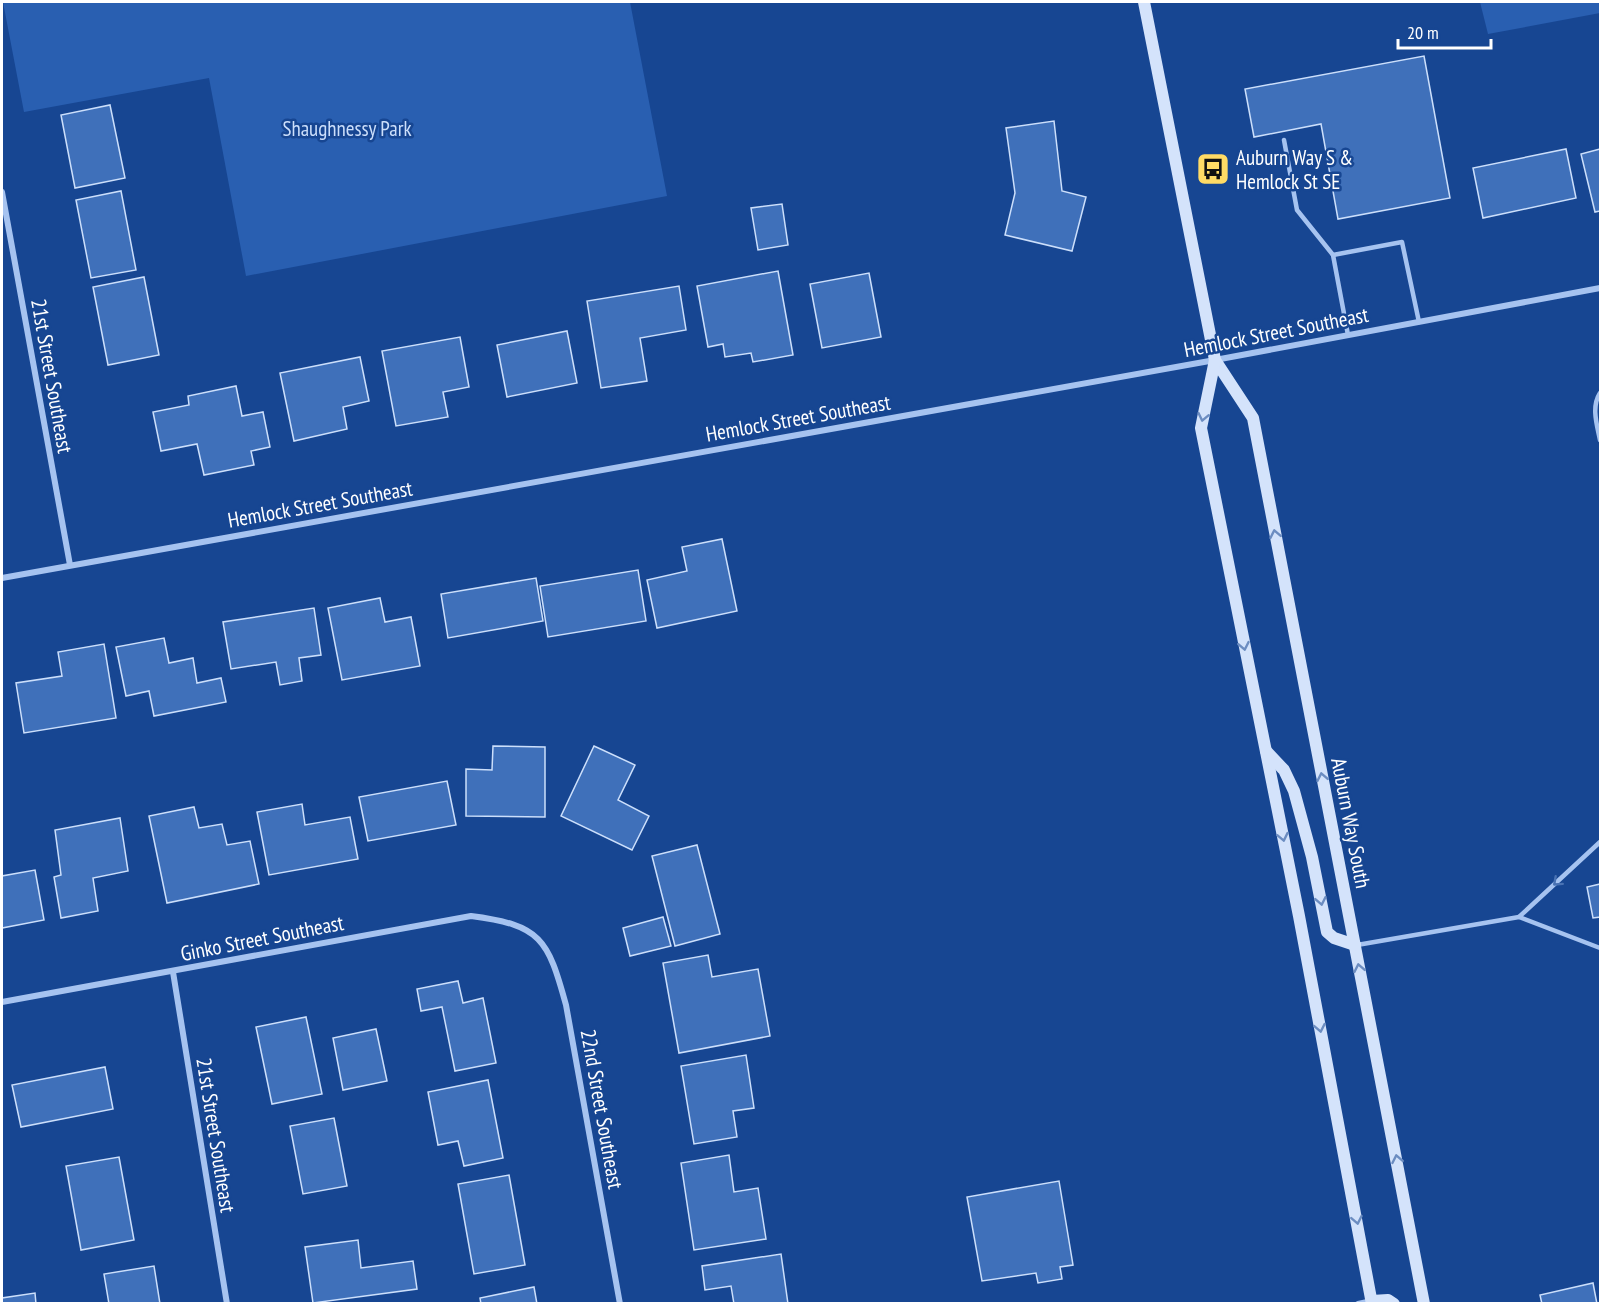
<svg xmlns="http://www.w3.org/2000/svg" width="1602" height="1305" font-family="'PT Sans Narrow',sans-serif">
	<rect width="100%" height="100%" fill="#174692"/>
	<g fill="#295fb1">
		<polygon points="3,2 630,2 667,196 246,276 209,78 24,112"/>
		<polygon points="1480,2 1600,2 1600,13 1488,34"/>
	</g>
	<g fill="#3f70ba" stroke="#ccdffb" stroke-width="1.5">
		<polygon points="1424,56 1450,198 1338,219 1321,124 1254,137 1245,89"/>
		<polygon points="110,105 125,178 75,188 61,115"/>
		<polygon points="1054,121 1062,191 1086,197 1072,251 1005,235 1015,193 1006,128"/>
		<polygon points="1566,149 1576,198 1483,218 1473,168"/>
		<polygon points="1600,149 1600,211 1595,212 1581,154"/>
		<polygon points="121,191 136,270 91,278 76,200"/>
		<polygon points="782,204 788,245 758,250 751,208"/>
		<polygon points="778,271 793,355 753,362 751,353 725,357 723,344 708,347 697,286"/>
		<polygon points="869,273 881,337 822,348 810,284"/>
		<polygon points="144,277 159,355 108,365 93,287"/>
		<polygon points="679,286 686,330 640,338 647,381 601,388 587,301"/>
		<polygon points="567,331 577,383 507,397 497,345"/>
		<polygon points="460,337 469,387 443,392 448,417 396,426 382,351"/>
		<polygon points="360,357 369,401 343,407 347,429 294,441 280,373"/>
		<polygon points="236,386 242,416 263,412 270,447 251,451 254,465 204,475 197,444 161,451 153,412 189,405 188,396"/>
		<polygon points="722,539 737,611 657,628 647,580 687,571 682,547"/>
		<polygon points="638,570 646,621 548,637 540,586"/>
		<polygon points="536,578 543,621 448,638 441,594"/>
		<polygon points="380,598 385,622 411,617 420,666 342,680 328,608"/>
		<polygon points="314,608 321,655 299,658 302,681 280,685 276,662 231,669 223,622"/>
		<polygon points="164,638 169,663 193,658 197,683 221,678 226,702 154,716 149,691 126,696 116,647"/>
		<polygon points="104,644 116,718 24,733 16,683 62,676 58,652"/>
		<polygon points="493,746 545,747 545,817 466,816 466,769 492,770"/>
		<polygon points="594,746 635,765 618,800 649,816 632,850 561,816"/>
		<polygon points="447,781 456,825 368,841 359,797"/>
		<polygon points="302,804 305,825 350,817 358,859 269,875 257,812"/>
		<polygon points="194,807 199,828 222,824 227,845 250,841 259,884 167,903 149,816"/>
		<polygon points="120,818 128,871 93,878 98,911 61,918 54,877 61,875 55,830"/>
		<polygon points="697,845 720,934 675,946 652,856"/>
		<polygon points="35,870 44,920 2,928 2,876"/>
		<polygon points="1600,884 1600,917 1593,918 1587,887"/>
		<polygon points="663,917 671,946 630,956 623,928"/>
		<polygon points="708,955 712,977 758,969 770,1036 679,1053 663,963"/>
		<polygon points="458,981 463,1003 483,998 496,1063 455,1071 442,1007 421,1011 417,989"/>
		<polygon points="306,1017 322,1094 272,1104 256,1027"/>
		<polygon points="376,1029 387,1081 343,1090 333,1038"/>
		<polygon points="746,1055 754,1108 733,1111 737,1137 694,1144 681,1066"/>
		<polygon points="105,1067 113,1109 21,1127 12,1085"/>
		<polygon points="488,1080 503,1158 464,1166 458,1141 438,1145 428,1092"/>
		<polygon points="334,1118 347,1186 303,1194 290,1126"/>
		<polygon points="729,1155 734,1192 758,1188 766,1239 694,1250 681,1163"/>
		<polygon points="119,1157 134,1240 81,1250 66,1166"/>
		<polygon points="509,1175 525,1265 474,1274 458,1184"/>
		<polygon points="1059,1181 1073,1265 1060,1267 1062,1279 1038,1283 1036,1273 982,1281 967,1197"/>
		<polygon points="358,1240 361,1268 413,1261 417,1289 313,1303 305,1247"/>
		<polygon points="781,1254 788,1304 734,1304 731,1286 705,1290 702,1266"/>
		<polygon points="154,1266 160,1304 109,1304 104,1274"/>
		<polygon points="1593,1283 1597,1304 1542,1304 1540,1295"/>
		<polygon points="534,1287 537,1304 481,1304 480,1298"/>
		<polygon points="35,1293 36,1304 2,1304 2,1298"/>
	</g>
	<g fill="none" stroke-linecap="round" stroke-linejoin="round">
		<g stroke="#a6c3f0" stroke-width="4.5">
			<polyline points="1284,140 1297,210 1333,255 1348,335"/>
			<polyline points="1333,255 1402,242 1419,322"/>
			<path d="M1600 393C1591 407 1597 425 1600 440"/>
			<polyline points="1600,842 1519,917 1600,948"/>
			<polyline points="1357,945 1519,917"/>
		</g>
		<g stroke="#a6c3f0" stroke-width="6">
			<polyline points="2,192 70,565"/>
			<polyline points="2,578 1215,360 1600,288"/>
			<polyline points="173,972 227,1304"/>
			<path d="M2 1002 471 916C541 925 548 939 566 1005L620 1304"/>
			<polyline points="1358,1304 1372,1301"/>
		</g>
		<g stroke="#d4e3fb" stroke-width="12">
			<polyline points="1144,2 1215,360 1253,418 1424,1304"/>
			<polyline points="1215,360 1201,428 1299,916 1372,1304"/>
			<polyline points="1266,751 1284,770 1294,791 1312,857 1327,932 1334,938 1355,945"/>
			<polyline points="1372,1301 1388,1300 1394,1304"/>
		</g>
	</g>
	<defs><path id="oneway-chevron" d="M-2-3.5L2.5 0L-2 3.5" fill="none" stroke-width="1.6" stroke-linecap="round" stroke-linejoin="round" transform="scale(1.5)"/></defs>
	<g stroke="#6c8dc1">
		<use href="#oneway-chevron" transform="translate(1203 417) rotate(102)"/>
		<use href="#oneway-chevron" transform="translate(1275 534) rotate(-101)"/>
		<use href="#oneway-chevron" transform="translate(1244 646) rotate(79)"/>
		<use href="#oneway-chevron" transform="translate(1322 777) rotate(-101)"/>
		<use href="#oneway-chevron" transform="translate(1283 837) rotate(78)"/>
		<use href="#oneway-chevron" transform="translate(1321 901) rotate(79)"/>
		<use href="#oneway-chevron" transform="translate(1359 968) rotate(-101)"/>
		<use href="#oneway-chevron" transform="translate(1320 1028) rotate(79)"/>
		<use href="#oneway-chevron" transform="translate(1397 1159) rotate(-101)"/>
		<use href="#oneway-chevron" transform="translate(1357 1220) rotate(79)"/>
	</g>
	<use stroke="#4972b3" href="#oneway-chevron" transform="translate(1557 882) rotate(138)"/>
	<defs>
		<g id="bus-square" transform="scale(1.725)"><rect x="-9" y="-9" width="18" height="18" rx="4" fill="#ffdb65" stroke="#174692"/><path d="M-5-6H5V4H4V6H2V4H-2V6H-4V4H-5ZM-3.5-4V0h7V-4ZM-3.5 1.2v1.5H-2V1.2ZM2 1.2v1.5H3.5V1.2Z" fill="#111"/></g>
	</defs>
	<g fill-rule="evenodd">
		<use href="#bus-square" x="1213" y="169"/>
	</g>
	<g text-anchor="middle" dominant-baseline="central" stroke-width="5" stroke-linejoin="round" paint-order="stroke">
		<g font-size="21" fill="#ccdffb" stroke="#174692">
			<text x="347" y="128">Shaughnessy Park</text>
		</g>
		<g font-size="21" fill="#fff" stroke="#174692" text-anchor="start">
			<text x="1236" y="157">Auburn Way S &amp;<tspan x="1236" dy="24">Hemlock St SE</tspan></text>
		</g>
		<g font-size="21" fill="#fff" stroke="#174692">
			<text transform="translate(1276 332) rotate(-11)">Hemlock Street Southeast</text>
			<text transform="translate(52 376) rotate(80)">21st Street Southeast</text>
			<text transform="translate(798 418) rotate(-10)">Hemlock Street Southeast</text>
			<text transform="translate(320 504) rotate(-10)">Hemlock Street Southeast</text>
			<text transform="translate(1351 823) rotate(79)">Auburn Way South</text>
			<text transform="translate(262 938) rotate(-11)">Ginko Street Southeast</text>
			<text transform="translate(602 1109) rotate(80)">22nd Street Southeast</text>
			<text transform="translate(216 1135) rotate(81)">21st Street Southeast</text>
		</g>
	</g>
	<rect width="1602" height="1305" fill="none" stroke="#ffffff" stroke-width="6"/>
	<path d="M1398 39v9h93v-9" fill="none" stroke="#ffffff" stroke-width="3"/>
	<text x="1407" y="39" font-size="18" fill="#ffffff" stroke="#174692" stroke-width="4.5" paint-order="stroke">20 m</text>
</svg>
